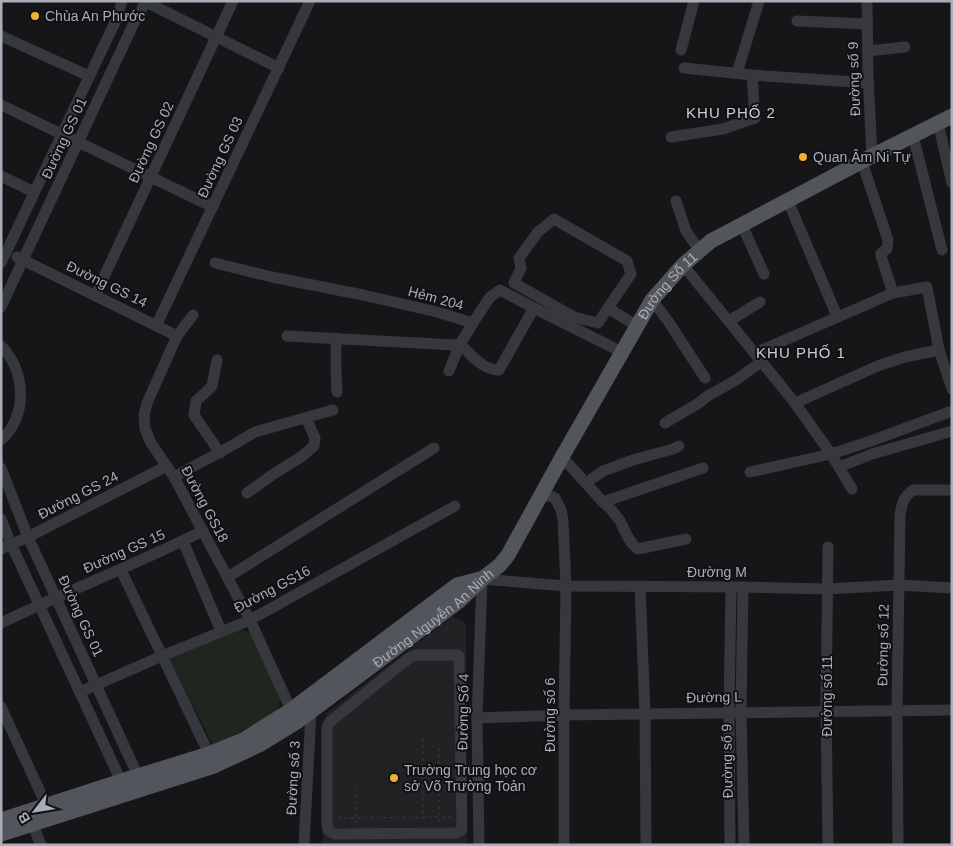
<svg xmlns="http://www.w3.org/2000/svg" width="953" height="846" font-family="Arial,sans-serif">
	<rect width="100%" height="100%" fill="#161618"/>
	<polygon fill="#222225" points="453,616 466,624 467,845 323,845 322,724 327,713"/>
	<polygon fill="#1e261f" points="238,628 254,635 280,694 279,710 214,747 169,659"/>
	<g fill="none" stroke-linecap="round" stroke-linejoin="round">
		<g stroke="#3d3f44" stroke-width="1" stroke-dasharray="2.5 4" stroke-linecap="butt">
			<polyline points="423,739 423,822"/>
			<polyline points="439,748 439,822"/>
			<polyline points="338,818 451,817"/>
			<polyline points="356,823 356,786"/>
		</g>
		<g stroke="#37383d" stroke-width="11">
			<polyline points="867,1 868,75 872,156"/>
			<polyline points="146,2 279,68"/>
			<polyline points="797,21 867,24"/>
			<polyline points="1,36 89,76"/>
			<polyline points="681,50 694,1"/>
			<polyline points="868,51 905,47"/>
			<polyline points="684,68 752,75 869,83"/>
			<polyline points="737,73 759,1"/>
			<polyline points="1,105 213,207"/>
			<polyline points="938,123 952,183"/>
			<polyline points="913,136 942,250"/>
			<polyline points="671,137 723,129 755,118 752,75"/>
			<polyline points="862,162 888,240 887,249 881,253 881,256 893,293"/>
			<polyline points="1,176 34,192"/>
			<polyline points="676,201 686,231 699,250"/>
			<polyline points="788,201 837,316"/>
			<polyline points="742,225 764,274"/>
			<polyline points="17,257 177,336"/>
			<polyline points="1,263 117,18 122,1"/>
			<polyline points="215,263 272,277 363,295 437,312 473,323 490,297 500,290 534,308 622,352"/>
			<polyline points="683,265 795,403 831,454 852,489"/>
			<polyline points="95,296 233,1"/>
			<polyline points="652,300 668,321 705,378"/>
			<polyline points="1,307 133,25 146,1"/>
			<polyline points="608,308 631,274 627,261 554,219 538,232 519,258 521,268 514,283 574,317 598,323 608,308 637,326"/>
			<polyline points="193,315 177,336 147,403 144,415 145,429 151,443 174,477 250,620 291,710"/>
			<polyline points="729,321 760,302"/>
			<polyline points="156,326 310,1"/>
			<polyline points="287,336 455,345 460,344 473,323"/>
			<polyline points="336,338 336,371 337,392"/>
			<path d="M1 346C26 371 28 415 1 440"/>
			<polyline points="939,350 952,389"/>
			<polyline points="755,353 893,293 927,287 939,350 905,357 880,365 795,403"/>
			<polyline points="217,360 212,386 206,392 196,401 194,415 220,453"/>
			<path d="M449 371 460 344C471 355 483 370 499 370L534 308"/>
			<polyline points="665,423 699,403 706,397 736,380 761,362"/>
			<polyline points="562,457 603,502 703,468"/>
			<polyline points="839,467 872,454 952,431"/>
			<polyline points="1,468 28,537 138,776"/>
			<polyline points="750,472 831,454 871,441 952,411"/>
			<polyline points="174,477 233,445 255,432 333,410"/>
			<polyline points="586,483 603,471 633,460 673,449 679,446"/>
			<polyline points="247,493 272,475 301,457 314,446 315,438 306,418"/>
			<polyline points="542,493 555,498 561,510 563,520 566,586 564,715 564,845"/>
			<path d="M603 502C610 507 615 514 620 521 625 531 629 543 638 549L686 539"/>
			<polyline points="1,519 11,544 121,781"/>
			<polyline points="183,541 221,631"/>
			<polyline points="828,547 826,711 828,845"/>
			<polyline points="1,549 28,537 167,466"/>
			<polyline points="121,570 209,754"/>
			<polyline points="228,577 434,448"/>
			<polyline points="640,586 645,713 646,845"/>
			<polyline points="743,587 741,712 744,845"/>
			<path d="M1 623C68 591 136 564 203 531"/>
			<polygon points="417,655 457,655 459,656 462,829 460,831 455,833 335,834 328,830 327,823 327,727 331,721 400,665 411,657"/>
			<polyline points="80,692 162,656 250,620 455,506"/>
			<polyline points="1,707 49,811"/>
			<polyline points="477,718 564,715 952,710"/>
			<polyline points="30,819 41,845"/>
			<polyline points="304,845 311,712"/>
			<polyline points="479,845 477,718 482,579 566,586 743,587 827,589 899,585 952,588"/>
			<polyline points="730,845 729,712 731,587"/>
			<path d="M898 845 897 710 900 515C902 503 903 498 913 490H952"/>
		</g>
		<g stroke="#53555c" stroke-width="15">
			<polyline points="1,820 128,779 209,754 243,740 291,710 457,585 480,579"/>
			<path id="s1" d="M1 834 214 766 259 745 298 721 458 602 482 579 500 565 508 555 562 457 652 300 683 265 711 241 872 156 952 116"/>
		</g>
	</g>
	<g fill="#f2b134" stroke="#111113" stroke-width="2">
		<circle cx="35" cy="16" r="5"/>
		<circle cx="803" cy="157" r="5"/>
		<circle cx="394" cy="778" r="5"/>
	</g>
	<g text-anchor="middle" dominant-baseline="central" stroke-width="4" stroke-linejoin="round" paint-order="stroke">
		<g font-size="14" fill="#a8adb8" stroke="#111113" text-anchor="start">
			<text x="45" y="16">Chùa An Phước</text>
			<text x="813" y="157">Quan Âm Ni Tự</text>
			<text x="404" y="770">Trường Trung học cơ<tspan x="404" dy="16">sở Võ Trường Toản</tspan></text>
		</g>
		<g font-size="14" fill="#a8adb8" stroke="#111113">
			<text transform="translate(854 79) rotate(-92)">Đường số 9</text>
			<text transform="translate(64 138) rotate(-65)">Đường GS 01</text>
			<text transform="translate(151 142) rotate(-65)">Đường GS 02</text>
			<text transform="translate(220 157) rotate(-65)">Đường GS 03</text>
			<text transform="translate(107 284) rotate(26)">Đường GS 14</text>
			<text stroke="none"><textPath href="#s1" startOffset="901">Đường Số 11</textPath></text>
			<text transform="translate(436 298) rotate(15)">Hẻm 204</text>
			<text transform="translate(78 495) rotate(-27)">Đường GS 24</text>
			<text transform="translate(205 504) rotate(62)">Đường GS18</text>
			<text transform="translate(124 551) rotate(-24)">Đường GS 15</text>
			<text x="717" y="572">Đường M</text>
			<text transform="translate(272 589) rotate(-28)">Đường GS16</text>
			<text transform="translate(81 616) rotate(65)">Đường GS 01</text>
			<text stroke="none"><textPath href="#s1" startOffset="489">Đường Nguyễn An Ninh</textPath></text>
			<text transform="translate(883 645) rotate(-89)">Đường số 12</text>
			<text transform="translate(827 696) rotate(-90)">Đường số 11</text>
			<text transform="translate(714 697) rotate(-1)">Đường L</text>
			<text transform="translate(463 712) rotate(-89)">Đường Số 4</text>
			<text transform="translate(550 715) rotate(-90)">Đường số 6</text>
			<text transform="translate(727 761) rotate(-91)">Đường số 9</text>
			<text transform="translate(293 778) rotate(-87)">Đường số 3</text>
		</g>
		<g font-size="15" letter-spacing="1" fill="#c9ccd4" stroke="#111113">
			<text x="731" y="112">KHU PHỐ 2</text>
			<text x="801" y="352">KHU PHỐ 1</text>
		</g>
	</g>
	<rect width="953" height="846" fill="none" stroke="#a8adb8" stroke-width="5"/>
	<g transform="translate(35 811) rotate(239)" stroke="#111113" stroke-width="4" paint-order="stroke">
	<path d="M0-4L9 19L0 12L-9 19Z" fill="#a8adb8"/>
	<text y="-8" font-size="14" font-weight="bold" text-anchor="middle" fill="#a8adb8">B</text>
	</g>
</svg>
